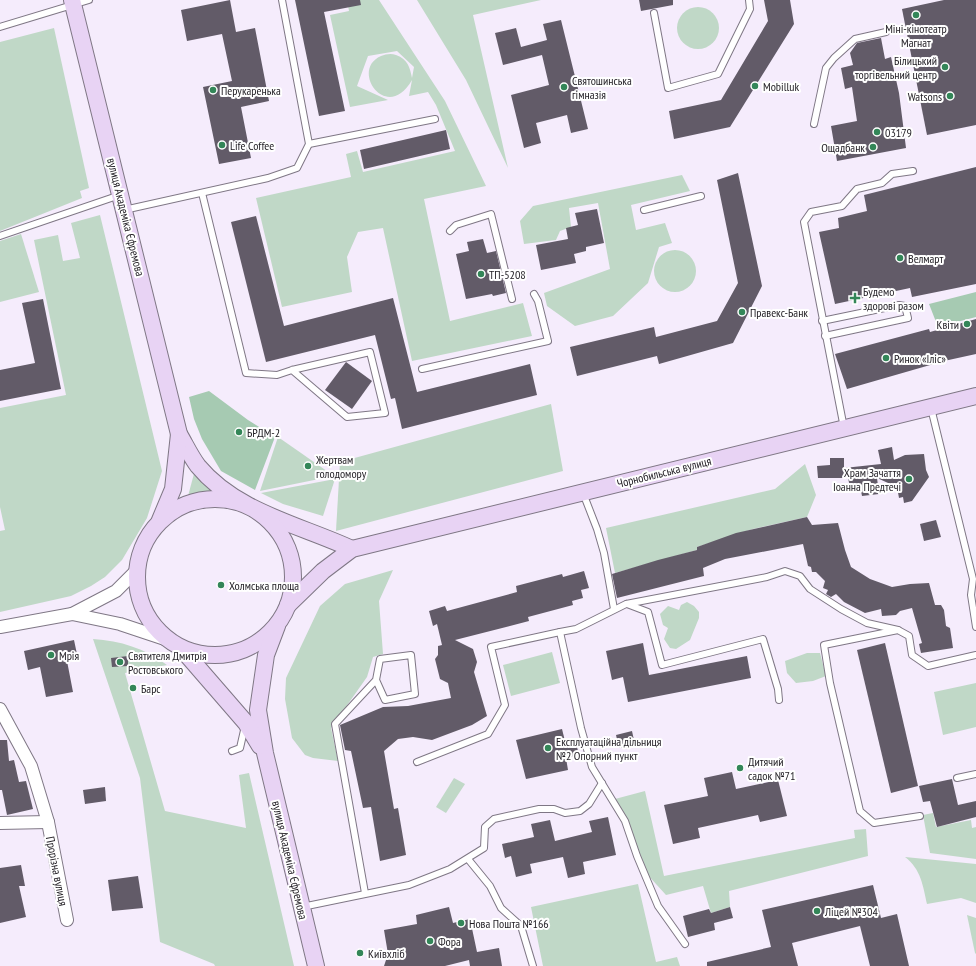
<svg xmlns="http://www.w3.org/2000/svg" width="976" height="966" font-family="'PT Sans Narrow',sans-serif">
	<rect width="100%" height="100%" fill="#f5ecfc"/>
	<g fill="#c0d8c7">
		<path d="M347 0H379L445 101 486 186 424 199 450 321 523 303 532 336 412 361 383 228 358 232 347 257 352 292 282 307 256 198 351 177 346 154 357 151 363 172 455 151 436 105 428 92 409 96 412 80C387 124 349 70 381 56 386 54 391 53 396 55 408 59 410 68 412 78L414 67 397 51 368 56 357 86 388 100 350 107 330 15 349 11Z"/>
		<polygon points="417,0 541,0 473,15 508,168 466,80"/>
		<circle cx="698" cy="28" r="21"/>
		<polygon points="54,28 89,188 80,191 82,198 0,231 0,42"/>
		<polygon points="682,175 690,191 631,205 636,230 665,223 672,243 659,247 648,283 613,316 575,326 547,306 544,293 610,269 598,203 569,208 571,227 560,231 556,240 524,244 520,221 533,206"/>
		<polygon points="100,215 162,471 147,518 122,560 105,577 91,586 71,596 0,612 0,531 5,530 0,507 0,408 66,395 34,240 58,235 63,261 80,258 71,223"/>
		<polygon points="21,234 39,292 0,302 0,241"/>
		<circle cx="675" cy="271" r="21"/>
		<polygon points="551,404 563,471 336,531 340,462"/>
		<polygon points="278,437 334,476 260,491"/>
		<polygon points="805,464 816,495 807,517 753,529 697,547 697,550 615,573 606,528 775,489"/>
		<polygon points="195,470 211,491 188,496"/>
		<polygon points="335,479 323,516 283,504 261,493"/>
		<polygon points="393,570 379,601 383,654 373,657 367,677 331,728 338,761 313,758 305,755 292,738 285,699 286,678 320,606 345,584"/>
		<polygon points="687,602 694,606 699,612 699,618 690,640 676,649 670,648 664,639 668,628 663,625 660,614 668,606 679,610 681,605"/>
		<path d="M93 639C121 641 144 648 167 665L125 673 165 811 246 828 239 775 249 773 294 966H215L214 964 160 942 140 778Z"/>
		<polygon points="552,652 560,683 511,696 503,665"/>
		<polygon points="807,653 820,653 826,676 813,681 796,683 787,673 785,661"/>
		<polygon points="976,683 976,727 943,735 934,692"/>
		<polygon points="454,778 465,784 446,813 436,807"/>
		<polygon points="645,791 664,876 855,838 854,830 866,829 868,856 729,891 730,907 711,913 703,886 666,895 646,873 628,823 615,799"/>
		<polygon points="933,813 936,827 971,820 972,828 976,827 976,859 930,853 923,815"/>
		<path d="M905 857 976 864V903L961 898 927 904C923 886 921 869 905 857Z"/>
		<polygon points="638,884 656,962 677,957 680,966 543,966 531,907"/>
		<polygon points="967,915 976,918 976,954 975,953"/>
	</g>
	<g fill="#a6cab2">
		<polygon points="976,292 976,317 938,327 929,304"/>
		<polygon points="209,391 248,420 275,437 255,490 221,471 202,439 194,419 189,397"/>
	</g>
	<g fill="#625b68">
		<polygon points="230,0 236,32 255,28 269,101 241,107 251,158 219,164 203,87 232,81 222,34 187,41 181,10"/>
		<polygon points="295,0 360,0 361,5 324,12 345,111 319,116"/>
		<polygon points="639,0 673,0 673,5 641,11"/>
		<polygon points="764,0 790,0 794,24 730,127 674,139 669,111 721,100 768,21"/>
		<polygon points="944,0 976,0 976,125 927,135 902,9"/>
		<polygon points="561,20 588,129 571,133 567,115 536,123 541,143 524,148 511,95 549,85 542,55 503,65 495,33 516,28 521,47 547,40 543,24"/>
		<polygon points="881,38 885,59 891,57 899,93 906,148 837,161 831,126 857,121 852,87 845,89 841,68 853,65 850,53 857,43"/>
		<polygon points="446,130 450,149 364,169 360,150"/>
		<polygon points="976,167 976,284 912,297 910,288 835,304 819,232 839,228 838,218 867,211 864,195"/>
		<polygon points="738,173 762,286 733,343 659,364 657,356 577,376 570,347 654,327 656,337 717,321 738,283 717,180"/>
		<polygon points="597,209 604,243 586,247 586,251 574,254 576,263 541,270 536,245 568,239 566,228 578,225 575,213"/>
		<polygon points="256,216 284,326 393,298 417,392 530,364 537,395 402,429 395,398 391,399 375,335 266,362 231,222"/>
		<polygon points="483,239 487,253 496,251 506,293 493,296 492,294 466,299 456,254 469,251 467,242"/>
		<polygon points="43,299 61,389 0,401 0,370 35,363 22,303"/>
		<polygon points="976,319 976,354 944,361 847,389 835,354 929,329 930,332"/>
		<polygon points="346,362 372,381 352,409 325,390"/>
		<polygon points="892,447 894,460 905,455 924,454 926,470 929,477 912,501 904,503 903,497 899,498 897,487 877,478 879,494 862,496 860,486 850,487 848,478 818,478 817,466 830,465 830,458 844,458 844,468 881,464 878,450"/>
		<polygon points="807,517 812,525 838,523 845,550 851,567 870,579 892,587 910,584 929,583 935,605 941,605 944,610 946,626 950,628 953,648 921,653 919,644 922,643 912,608 900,611 896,615 882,616 881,609 865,613 844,602 836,594 831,597 826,594 828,590 823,588 825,581 816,572 812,572 811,567 808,566 803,544 725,559 703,568 704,576 617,598 612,574 658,560 697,550 697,547 736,533"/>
		<polygon points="936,520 941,537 924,541 920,524"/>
		<polygon points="584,571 589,588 581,590 583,598 572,601 573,605 528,617 529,621 455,640 473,649 477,662 474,672 487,716 472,725 432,740 413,737 398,739 384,751 394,809 398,808 406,855 380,861 371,807 363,808 351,751 345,750 340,725 383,707 408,706 451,698 448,683 440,679 435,659 438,655 438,646 442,645 437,624 433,626 429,611 445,606 447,611 517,592 516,586 562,574 563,577"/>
		<polygon points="74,640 78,659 67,661 73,692 46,697 40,667 28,670 24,651"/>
		<polygon points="643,643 649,675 747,656 751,678 628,702 623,677 612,680 606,651"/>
		<polygon points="885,643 918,786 891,793 857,650"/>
		<polygon points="128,656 128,666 112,667 111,658"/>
		<polygon points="562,729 565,741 575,739 579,755 566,758 568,770 526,779 516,740"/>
		<polygon points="632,731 635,745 619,748 616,735"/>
		<polygon points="0,740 7,740 9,761 14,760 19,782 26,781 33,809 7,815 2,790 0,790"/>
		<polygon points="732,772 736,789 778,780 787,816 760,822 758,815 698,828 700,838 673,844 664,805 708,796 704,778"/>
		<polygon points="952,779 958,805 976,801 976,817 937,827 930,801 923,802 919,786"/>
		<polygon points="105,787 106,801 85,804 83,790"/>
		<polygon points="608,817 616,855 583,862 585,874 568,878 563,857 530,864 532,873 516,877 511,856 505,858 502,844 534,837 531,824 550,820 555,841 592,832 589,821"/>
		<polygon points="21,865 25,886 19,886 26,917 0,923 0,868"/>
		<polygon points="138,876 143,908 112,911 108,880"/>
		<polygon points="873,885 881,918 897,914 909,966 870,966 860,926 792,943 798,966 707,966 707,962 771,947 762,910"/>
		<polygon points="449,907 453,923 470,919 477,952 499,948 502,966 470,966 469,960 445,966 384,966 388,954 384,930 417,924 416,915"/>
		<polygon points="730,907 733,918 714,923 715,930 688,937 683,916 709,909 711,913"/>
	</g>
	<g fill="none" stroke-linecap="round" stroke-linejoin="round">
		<g stroke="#7f7785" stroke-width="8">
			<g id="lane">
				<polyline points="654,13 668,88 718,74 750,9 749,0"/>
				<polyline points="0,27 89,0"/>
				<polyline points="814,124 826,68 834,58 855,39 886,32"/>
				<polyline points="309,144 435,119"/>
				<polyline points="202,193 246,373 277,375 292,370 370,352 385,413 347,417 292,370"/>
				<polyline points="124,210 268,178 297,168 309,144 282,0"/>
				<polyline points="644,210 701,196"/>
				<polyline points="450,231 456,225 491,214 512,299"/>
				<polyline points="0,236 120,195"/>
				<polyline points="822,321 899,305 905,306 908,318 825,336"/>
				<polyline points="422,369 548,341 538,301 534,294"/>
				<polyline points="931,408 973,579 971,595 976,627"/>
				<polyline points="844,428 804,222 811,212 842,206 857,189 882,183 892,174 913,171"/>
				<polyline points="583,493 597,529 604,553 614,609"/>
				<polyline points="627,604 648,612 662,665 763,639 778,689 779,700"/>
				<polyline points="232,751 240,748 245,726"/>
				<polyline points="417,762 488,734 505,705 491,647 560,632"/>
				<polyline points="957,778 976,774"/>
				<polyline points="920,816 874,823 860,811 830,683 824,645 898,630 909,636 912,655 928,666 976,655"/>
				<polyline points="468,859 490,886 501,908 521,926 533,966"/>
				<polyline points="365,893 335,724 376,680 380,659 411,655 415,694 385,700 376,680"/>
				<polyline points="302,907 409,885 450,869 484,848 485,827 494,819 539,809 554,809 565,813 580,811 589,804 602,783"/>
				<polyline points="685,944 658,906 637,856 625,821 592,767 581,728 560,632 576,629 626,604 767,577 785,571 800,576 810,589 841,609 867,623 898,630"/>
			</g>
		</g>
		<g stroke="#7f7785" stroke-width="14">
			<g id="street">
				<polyline points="72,614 120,624 168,640"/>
				<polyline points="0,627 72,614 116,591 137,570"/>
				<polyline points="0,709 31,766 48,822 67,920"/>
				<polyline points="0,823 48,822"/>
			</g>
		</g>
		<g stroke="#7f7785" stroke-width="18">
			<g id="secondary">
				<path d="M72 0 179 434C185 444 191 457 198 466 236 512 300 525 352 549"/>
				<circle cx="215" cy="577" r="78"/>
				<polyline points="160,520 173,489 179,434"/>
				<polyline points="288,605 323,571 352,549 976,396"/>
				<polyline points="277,626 266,655 258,710 265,753 316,966"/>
				<polyline points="181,648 246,723 260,746"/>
			</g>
		</g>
		<use href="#lane" stroke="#fff" stroke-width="6"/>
		<use href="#street" stroke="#fff" stroke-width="12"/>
		<use href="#secondary" stroke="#e8d3f4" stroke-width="16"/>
	</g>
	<g fill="#338658" stroke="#fff" stroke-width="1.5">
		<circle cx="916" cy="15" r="4"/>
		<circle cx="945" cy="67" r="4"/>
		<circle cx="755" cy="86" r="4"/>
		<circle cx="564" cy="87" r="4"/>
		<circle cx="213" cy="90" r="4"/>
		<circle cx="950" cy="96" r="4"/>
		<circle cx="877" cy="132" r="4"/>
		<circle cx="222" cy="145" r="4"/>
		<circle cx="873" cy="147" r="4"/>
		<circle cx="900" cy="258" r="4"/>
		<circle cx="481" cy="274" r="4"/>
		<path d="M853 292h4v4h4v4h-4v4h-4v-4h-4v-4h4z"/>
		<circle cx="742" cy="312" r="4"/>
		<circle cx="967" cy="324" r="4"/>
		<circle cx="886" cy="358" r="4"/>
		<circle cx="239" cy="432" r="4"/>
		<circle cx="308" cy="466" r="4"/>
		<circle cx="909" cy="479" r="4"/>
		<circle cx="221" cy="585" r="4"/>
		<circle cx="51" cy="655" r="4"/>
		<circle cx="120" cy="662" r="4"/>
		<circle cx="133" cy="688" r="4"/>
		<circle cx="548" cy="748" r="4"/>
		<circle cx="740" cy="768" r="4"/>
		<circle cx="817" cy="911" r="4"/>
		<circle cx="461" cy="923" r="4"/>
		<circle cx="430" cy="941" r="4"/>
		<circle cx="360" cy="953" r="4"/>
	</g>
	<g text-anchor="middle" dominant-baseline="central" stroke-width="4" stroke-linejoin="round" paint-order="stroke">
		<g font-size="12" fill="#1f1c22" stroke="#fff" text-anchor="start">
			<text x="916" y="28" text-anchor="middle">Міні-кінотеатр<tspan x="916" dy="14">Магнат</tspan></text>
			<text x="937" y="60" text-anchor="end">Білицький<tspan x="937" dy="14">торгівельний центр</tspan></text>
			<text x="572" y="80">Святошинська<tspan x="572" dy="14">гімназія</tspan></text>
			<text x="763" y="86">Mobilluk</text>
			<text x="221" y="90">Перукаренька</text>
			<text x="942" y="96" text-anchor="end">Watsons</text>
			<text x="885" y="132">03179</text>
			<text x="230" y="145">Life Coffee</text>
			<text x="865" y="147" text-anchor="end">Ощадбанк</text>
			<text x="908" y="258">Велмарт</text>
			<text x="489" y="274">ТП-5208</text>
			<text x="863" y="291">Будемо<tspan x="863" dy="14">здорові разом</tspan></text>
			<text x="750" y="312">Правекс-Банк</text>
			<text x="959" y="324" text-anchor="end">Квіти</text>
			<text x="894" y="358">Ринок «Іліс»</text>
			<text x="247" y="432">БРДМ-2</text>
			<text x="316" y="459">Жертвам<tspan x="316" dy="14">голодомору</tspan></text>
			<text x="901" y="472" text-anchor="end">Храм Зачаття<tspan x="901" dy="14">Іоанна Предтечі</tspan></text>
			<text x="229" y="585">Холмська площа</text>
			<text x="59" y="655">Мрія</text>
			<text x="128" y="655">Святителя Дмитрія<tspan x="128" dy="14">Ростовського</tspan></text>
			<text x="141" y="688">Барс</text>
			<text x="556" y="741">Експлуатаційна дільниця<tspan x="556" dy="14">№2 Опорний пункт</tspan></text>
			<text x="748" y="761">Дитячий<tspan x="748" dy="14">садок №71</tspan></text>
			<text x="825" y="911">Ліцей №304</text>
			<text x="469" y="923">Нова Пошта №166</text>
			<text x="438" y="941">Фора</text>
			<text x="368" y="953">Київхліб</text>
		</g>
		<g font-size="12" fill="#1f1c22" stroke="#fff">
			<text transform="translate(126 217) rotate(76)">вулиця Академіка Єфремова</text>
			<text transform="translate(664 472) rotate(-14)">Чорнобильська вулиця</text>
			<text transform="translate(290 860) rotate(77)">вулиця Академіка Єфремова</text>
			<text transform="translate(57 871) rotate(79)">Прорізна вулиця</text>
		</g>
	</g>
</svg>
